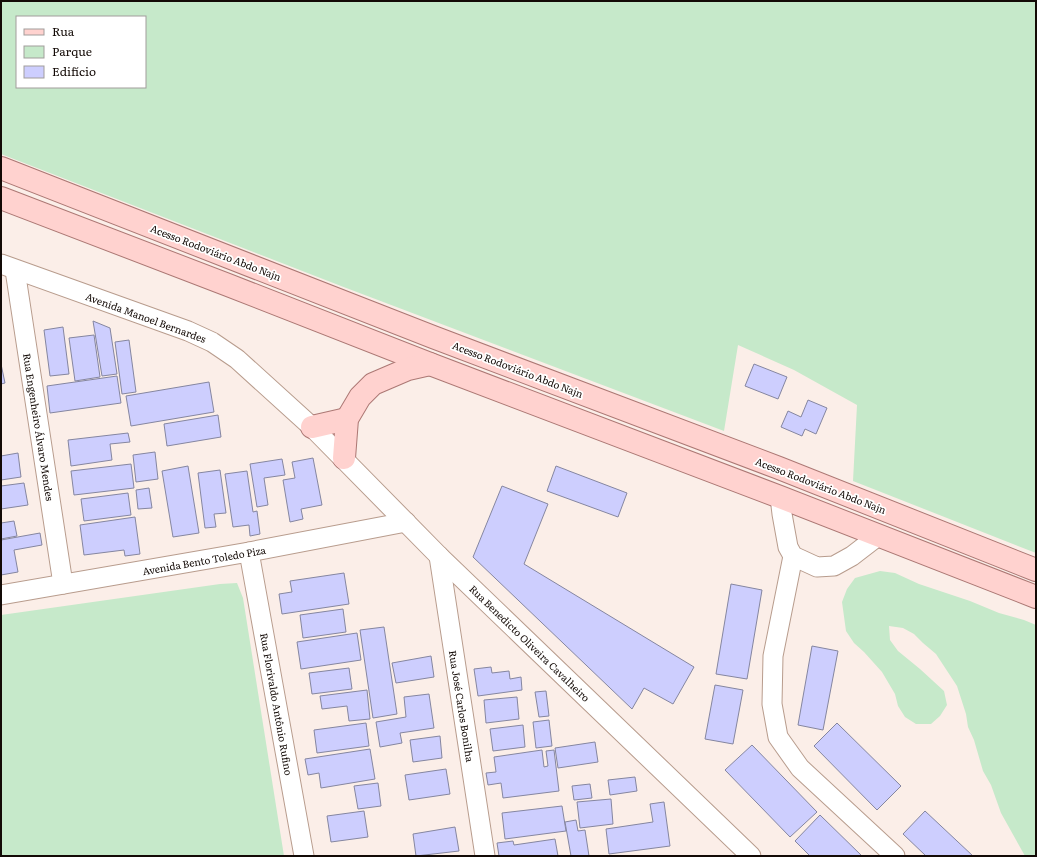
<svg xmlns="http://www.w3.org/2000/svg" width="1037" height="857" font-family="Literata,serif">
	<rect width="100%" height="100%" fill="#fbeee8"/>
	<g fill="#c6e9ca" fill-rule="evenodd">
		<path d="M1 1H1036V553L853 481 857 405 794 370 738 345 724 431 341 286 1 154ZM17 17H145V87H17Z"/>
		<polygon points="880,571 895,573 919,584 970,601 999,613 1024,620 1036,625 1036,856 1025,856 1001,813 991,785 983,771 974,740 968,727 966,714 957,686 936,654 923,643 914,634 903,628 889,626 890,640 898,651 920,669 944,691 947,705 940,716 931,724 916,724 905,717 898,706 895,694 882,672 864,652 854,643 846,631 842,602 847,589 855,578"/>
		<polygon points="237,583 243,598 284,856 1,856 1,615 220,584"/>
	</g>
	<g fill="#cdcefe" stroke="#8586a0">
		<polygon points="93,321 110,328 117,374 102,376"/>
		<polygon points="63,327 69,374 50,376 44,330"/>
		<polygon points="94,335 100,377 75,381 69,338"/>
		<polygon points="129,340 136,392 122,394 115,342"/>
		<polygon points="1,364 5,383 1,384"/>
		<polygon points="754,364 787,377 778,399 745,386"/>
		<polygon points="117,376 121,403 50,413 47,386"/>
		<polygon points="209,382 214,412 131,426 126,396"/>
		<polygon points="808,400 827,408 816,434 805,429 802,436 781,427 788,411 801,417"/>
		<polygon points="218,415 221,437 167,446 164,424"/>
		<polygon points="128,433 130,442 110,444 112,460 71,466 68,440"/>
		<polygon points="155,452 158,479 136,482 133,455"/>
		<polygon points="18,453 21,477 1,480 1,456"/>
		<polygon points="313,458 322,505 301,509 303,519 290,522 283,480 295,478 292,462"/>
		<polygon points="282,459 285,475 264,478 268,505 257,507 250,464"/>
		<polygon points="131,464 134,488 74,495 71,471"/>
		<polygon points="188,466 199,533 173,537 162,471"/>
		<polygon points="556,466 627,493 618,517 547,491"/>
		<polygon points="220,470 226,513 214,514 216,527 205,528 198,473"/>
		<polygon points="247,471 253,512 257,511 260,534 250,536 249,525 233,527 225,474"/>
		<polygon points="24,483 28,505 1,509 1,486"/>
		<polygon points="502,486 548,504 524,564 694,667 673,704 644,688 632,709 473,557"/>
		<polygon points="149,488 152,508 138,509 136,490"/>
		<polygon points="128,493 131,515 84,521 81,499"/>
		<polygon points="135,517 140,554 125,556 124,550 84,555 80,525"/>
		<polygon points="14,521 17,536 1,539 1,523"/>
		<polygon points="40,533 42,545 14,550 18,572 1,575 1,540"/>
		<polygon points="344,573 349,604 282,614 279,594 292,592 290,581"/>
		<polygon points="731,584 762,590 747,679 716,674"/>
		<polygon points="343,609 346,632 303,638 300,615"/>
		<polygon points="384,627 397,714 373,718 360,630"/>
		<polygon points="357,633 361,660 301,669 297,642"/>
		<polygon points="812,646 838,651 823,730 798,725"/>
		<polygon points="431,656 434,677 396,683 392,663"/>
		<polygon points="491,667 492,673 509,671 510,679 521,677 522,690 478,696 474,669"/>
		<polygon points="349,668 352,689 312,694 309,673"/>
		<polygon points="715,685 743,690 733,744 705,739"/>
		<polygon points="367,690 370,719 349,721 347,706 322,709 320,696"/>
		<polygon points="546,691 549,716 539,717 535,692"/>
		<polygon points="429,694 434,728 400,733 402,743 380,747 376,722 406,717 404,697"/>
		<polygon points="517,697 519,719 486,723 484,700"/>
		<polygon points="549,720 552,746 536,748 533,722"/>
		<polygon points="366,723 369,746 317,753 314,730"/>
		<polygon points="837,723 901,786 877,810 814,746"/>
		<polygon points="523,725 525,747 493,751 490,729"/>
		<polygon points="440,736 442,758 413,762 410,740"/>
		<polygon points="595,742 598,762 558,768 555,748"/>
		<polygon points="752,745 817,812 790,837 725,770"/>
		<polygon points="370,749 375,779 321,788 319,773 308,775 305,759"/>
		<polygon points="542,750 544,767 548,766 546,751 554,750 559,791 503,798 501,783 488,785 486,773 496,772 494,757"/>
		<polygon points="446,769 450,794 409,800 405,775"/>
		<polygon points="635,777 637,791 610,795 608,780"/>
		<polygon points="378,783 381,806 358,809 354,786"/>
		<polygon points="590,784 592,798 574,800 572,786"/>
		<polygon points="611,799 613,824 580,828 577,802"/>
		<polygon points="664,802 670,846 609,854 606,829 653,822 650,804"/>
		<polygon points="562,806 566,831 505,839 502,813"/>
		<polygon points="364,811 368,837 331,842 327,816"/>
		<polygon points="925,811 973,856 926,856 903,834"/>
		<polygon points="820,815 862,856 810,856 795,841"/>
		<polygon points="576,820 578,831 585,830 589,856 571,856 565,822"/>
		<polygon points="455,827 459,851 416,856 413,834"/>
		<polygon points="555,839 558,856 499,856 497,843 513,841 514,845"/>
	</g>
	<g fill="none" stroke-linecap="round" stroke-linejoin="round">
		<g stroke="#b89c8d" stroke-width="21">
			<g id="minor">
				<polyline points="1,264 188,331 212,342 237,359 312,427 439,556 751,856"/>
				<polyline points="15,270 63,584"/>
				<polyline points="780,497 782,514 788,547 793,556 817,567 834,566 852,556 878,536"/>
				<polyline points="249,552 304,856"/>
				<polyline points="439,556 485,856"/>
				<polyline points="793,556 773,656 772,704 778,737 800,768 895,856"/>
				<polyline points="1,595 249,552 406,522"/>
			</g>
		</g>
		<g stroke="#ac7874" stroke-width="24">
			<g id="major">
				<polyline points="1,168 433,337 779,468 1036,570"/>
				<polyline points="1,198 228,285 430,364 780,497 1036,597"/>
				<polyline points="312,427 347,419"/>
				<polyline points="344,458 347,419 360,397 373,384 408,369 430,364"/>
			</g>
		</g>
		<use href="#minor" stroke="#fff" stroke-width="19"/>
		<use href="#major" stroke="#ffd2cf" stroke-width="22"/>
	</g>
	<g text-anchor="middle" dominant-baseline="central" stroke-width="3.5" stroke-linejoin="round" paint-order="stroke">
		<g font-size="10" fill="#130a06" stroke="#fff">
			<text transform="translate(216 252) rotate(21)">Acesso Rodoviário Abdo Najn</text>
			<text transform="translate(146 317) rotate(20)">Avenida Manoel Bernardes</text>
			<text transform="translate(518 369) rotate(21)">Acesso Rodoviário Abdo Najn</text>
			<text transform="translate(39 427) rotate(81)">Rua Engenheiro Álvaro Mendes</text>
			<text transform="translate(821 485) rotate(21)">Acesso Rodoviário Abdo Najn</text>
			<text transform="translate(204 560) rotate(-10)">Avenida Bento Toledo Piza</text>
			<text transform="translate(530 643) rotate(44)">Rua Benedicto Oliveira Cavalheiro</text>
			<text transform="translate(277 704) rotate(80)">Rua Florivaldo Antônio Rufino</text>
			<text transform="translate(462 706) rotate(81)">Rua José Carlos Bonilha</text>
		</g>
	</g>
	<rect width="1037" height="857" fill="none" stroke="#130a06" stroke-width="4"/>
	<rect x="16" y="16" width="130" height="72" fill="#ffffff" stroke="#a19d9b"/>
	<rect x="24" y="29" width="20" height="6" fill="#ffd2cf" stroke="#a19d9b"/>
	<text x="52" y="36" font-size="12" fill="#130a06">Rua</text>
	<rect x="24" y="46" width="20" height="12" fill="#c6e9ca" stroke="#a19d9b"/>
	<text x="52" y="56" font-size="12" fill="#130a06">Parque</text>
	<rect x="24" y="66" width="20" height="12" fill="#cdcefe" stroke="#a19d9b"/>
	<text x="52" y="76" font-size="12" fill="#130a06">Edifício</text>
</svg>
